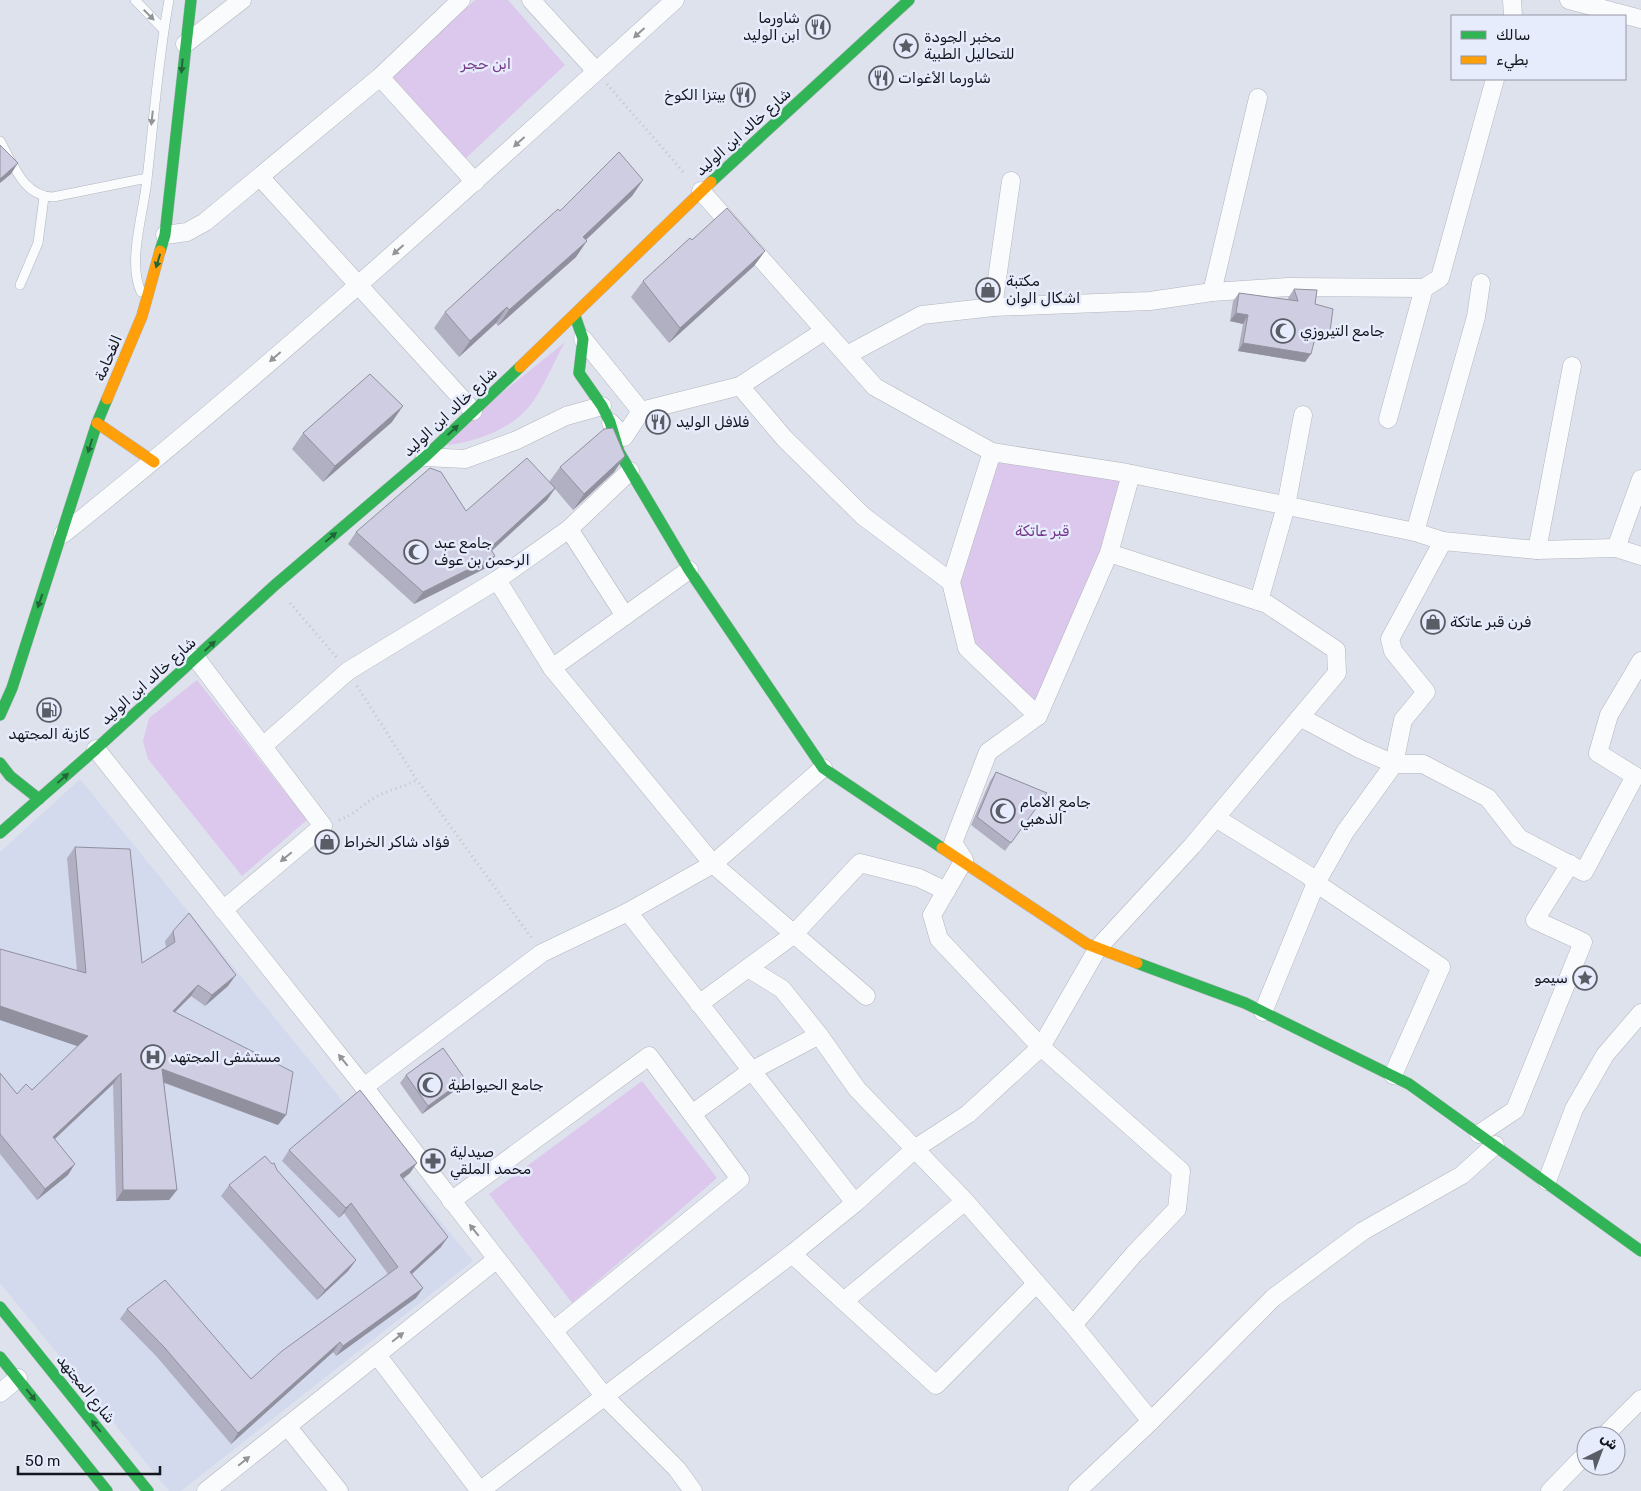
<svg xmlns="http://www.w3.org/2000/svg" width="1641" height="1491" font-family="Rubik,Vazirmatn,sans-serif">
	<rect width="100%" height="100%" fill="#dee2ed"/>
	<polygon fill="#d3daee" points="80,779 473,1261 181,1491 169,1491 0,1283 0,852"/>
	<g fill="#ddc8ed">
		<polygon points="475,0 508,0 565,65 465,159 392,76"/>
		<path d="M565 342C555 360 547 380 536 397 516 430 473 444 436 446Z"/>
		<polygon points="995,453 1127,473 1109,553 1035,713 967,648 951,582"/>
		<polygon points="197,680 307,820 242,876 148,759 143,741 149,718"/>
		<polygon points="642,1081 717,1178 572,1303 489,1194"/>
	</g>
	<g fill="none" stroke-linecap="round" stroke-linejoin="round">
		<g stroke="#b3b5be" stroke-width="10">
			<g id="lane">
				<polyline points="135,0 163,29"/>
				<path d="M0 141C14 165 23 196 53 197L147 178"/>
				<polyline points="20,285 38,243 44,197"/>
				<path d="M141 292C127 261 144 212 147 179 154 119 158 59 169 0"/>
			</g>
		</g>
		<g stroke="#b3b5be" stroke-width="19">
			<g id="street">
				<polyline points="461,0 380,77 475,182"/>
				<polyline points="531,0 596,71"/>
				<polyline points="1512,0 1513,16"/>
				<polyline points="1569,0 1641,19"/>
				<polyline points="185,44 242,0"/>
				<polyline points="261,178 473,411"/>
				<polyline points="701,191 875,387 992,452 1127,473 1415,532 1443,541 1537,550 1616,548 1641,556"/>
				<polyline points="165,235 187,232 205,222 380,77"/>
				<polyline points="1212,292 1258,98"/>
				<polyline points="993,307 1011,181"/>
				<polyline points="583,339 641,411 624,437 611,423"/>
				<polyline points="847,355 922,315 993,307 1150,301 1212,292 1288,287 1424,288 1440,278 1495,79"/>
				<polyline points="740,386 784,438 863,516 951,582"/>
				<polyline points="641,411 740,386 824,331"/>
				<polyline points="1388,419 1424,288"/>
				<polyline points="992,452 951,582 967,648 1038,716"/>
				<polyline points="425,457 465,459 517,440 566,416 602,406"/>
				<polyline points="569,529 625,616"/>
				<polyline points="1415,532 1476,317 1481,283"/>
				<path d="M63 534C275 365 474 182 675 0"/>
				<polyline points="1616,548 1641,479"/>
				<polyline points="1537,550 1572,366"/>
				<polyline points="497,580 552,668 713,864 866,996"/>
				<polyline points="1259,601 1286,506 1303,415"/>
				<polyline points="196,658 323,826 223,910"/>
				<polyline points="552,668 689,570"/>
				<polyline points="1300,717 1360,749 1394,764 1423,764 1488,798 1519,838 1584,872 1635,776 1598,753 1609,715 1641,661"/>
				<polyline points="263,746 348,671 497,580 569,529 630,471"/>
				<polyline points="96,749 364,1087 497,1259 206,1491"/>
				<polyline points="1216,818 1308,875 1316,883 1441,967 1393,1075"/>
				<polyline points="628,912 855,1203"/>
				<polyline points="748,968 782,989 819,1035 857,1089 965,1201 1073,1325 1151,1421"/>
				<polyline points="699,1004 793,935 860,863 919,878 946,891"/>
				<polyline points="1263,1012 1316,883 1345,832 1394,764 1403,720 1426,692 1393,651 1390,639 1443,541"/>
				<polyline points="364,1087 542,953 628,912 713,864 823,768"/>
				<polyline points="692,1114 751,1071 819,1035"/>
				<polyline points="1479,1134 1515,1110 1583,942 1535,920 1570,864"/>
				<polyline points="1547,1181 1574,1109 1605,1055 1641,1013"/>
				<polyline points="451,1201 649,1056 740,1179 553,1331"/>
				<polyline points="792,1254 936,1385 1036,1284"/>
				<polyline points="497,1259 605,1397 677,1469 693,1491"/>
				<polyline points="844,1301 965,1201"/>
				<polyline points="1073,1325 1134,1254 1177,1209 1181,1171 1041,1047 939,939 932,915 964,860 953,843 988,752 1038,716 1109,553 1131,474"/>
				<polyline points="377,1355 480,1491"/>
				<polyline points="0,1393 18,1378"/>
				<polyline points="287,1426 339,1491"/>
				<polyline points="1604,1436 1641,1399"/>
				<polyline points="480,1491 792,1254 855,1203 916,1148 968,1114 1041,1047 1098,948 1192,846 1337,673 1336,650 1267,604 1109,553"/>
				<polyline points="1077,1491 1151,1421 1273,1298 1363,1231 1462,1175 1495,1145"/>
				<polyline points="1550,1491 1586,1454"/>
			</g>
		</g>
		<g stroke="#b3b5be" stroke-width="12">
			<g id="fast">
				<polyline points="711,182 909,0"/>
				<polyline points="160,251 165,235 191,0"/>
				<polyline points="575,316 583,339 579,373 602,406 610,422 619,452 689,570 823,768 942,848"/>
				<polyline points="0,715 12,688 97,423 107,399"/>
				<polyline points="0,763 10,776 39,799"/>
				<polyline points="0,833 96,749 275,585 425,457 520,367"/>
				<polyline points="1137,963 1245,1003 1409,1084 1641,1251"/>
				<polyline points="0,1307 148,1491"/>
				<polyline points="0,1357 107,1491"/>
			</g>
		</g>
		<g stroke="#b3b5be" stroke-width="12">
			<g id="slow">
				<polyline points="520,367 711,182"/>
				<polyline points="107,399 142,316 160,251"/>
				<polyline points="97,423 154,462"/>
				<polyline points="942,848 1087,944 1137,963"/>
			</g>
		</g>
		<g stroke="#c3c4c8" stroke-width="3" stroke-dasharray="1 4" stroke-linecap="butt">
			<polyline points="607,84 685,174"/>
			<polyline points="290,603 338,659"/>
			<polyline points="357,686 417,780 533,940"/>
			<path d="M339 820C354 815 363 804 376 797 389 789 404 787 417 780"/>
		</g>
		<use href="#lane" stroke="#fafbfc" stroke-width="9"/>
		<use href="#street" stroke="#fafbfc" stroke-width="18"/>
		<use href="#fast" stroke="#30b455" stroke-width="11"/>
		<use href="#slow" stroke="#ff9f0a" stroke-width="11"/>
	</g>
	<g fill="#b1b0c2">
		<polygon points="643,180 632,196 586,240 576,257 498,326 496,323 459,357 434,328 445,312 560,211"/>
		<polygon points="692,240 765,251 754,266 669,343 631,297 643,281"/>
		<polygon points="1294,289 1315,304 1330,331 1325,339 1315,339 1305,362 1238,351 1243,324 1230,321 1233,301 1239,293 1289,300 1288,298"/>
		<polygon points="392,422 323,482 292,449 303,433"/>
		<polygon points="625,456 614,472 573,510 555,489 547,500 492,551 486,568 414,604 348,544 356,532 466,511 549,482 560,467"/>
		<polygon points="996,772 1047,793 1005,851 971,825 990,781"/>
		<polygon points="75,847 142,963 166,947 165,941 173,931 228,986 205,1006 191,996 175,1012 278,1125 164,1083 177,1190 169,1200 116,1201 113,1084 55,1139 68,1175 37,1200 0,1154 0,1073 17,1094 32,1090 78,1046 0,1020 0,949 77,971 67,858"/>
		<polygon points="406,1075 460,1087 422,1114 400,1083"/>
		<polygon points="289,1150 410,1173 403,1179 441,1247 412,1274 423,1288 416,1298 336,1356 333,1352 231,1444 157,1357 120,1319 127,1309 251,1379 388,1274 344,1213 339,1218 282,1161"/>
		<polygon points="277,1170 356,1260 348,1271 317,1300 221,1196 229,1185"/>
	</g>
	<g fill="#90909e">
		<polygon points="18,163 11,174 0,183 0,179"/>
		<polygon points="643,180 632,196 572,253 583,237"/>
		<polygon points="587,241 576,257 498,326 509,310"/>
		<polygon points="765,251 754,266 669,343 680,328"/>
		<polygon points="507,307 496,323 459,357 470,341"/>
		<polygon points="1236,313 1248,315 1243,324 1230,321"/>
		<polygon points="1317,330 1330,331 1325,339 1311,339"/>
		<polygon points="1243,343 1311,354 1305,362 1238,351"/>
		<polygon points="403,406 392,422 323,482 335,466"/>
		<polygon points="625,456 614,472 573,510 584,494"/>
		<polygon points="555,488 547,500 481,560 490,548"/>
		<polygon points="495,556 486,568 414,604 423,592"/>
		<polygon points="236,975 228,986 205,1006 212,995"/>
		<polygon points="198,985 191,996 165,1022 173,1011"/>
		<polygon points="0,1006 88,1036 80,1047 0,1020"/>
		<polygon points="162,1069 286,1115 278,1125 155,1079"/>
		<polygon points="121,1073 113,1084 46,1147 53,1137"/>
		<polygon points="465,1079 460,1087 422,1114 428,1106"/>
		<polygon points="417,1163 410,1173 393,1186 400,1175"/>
		<polygon points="75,1164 68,1175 37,1200 45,1189"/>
		<polygon points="123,1190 177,1190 169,1200 116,1201"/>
		<polygon points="351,1203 344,1213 339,1218 346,1208"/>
		<polygon points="448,1237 441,1247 403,1282 410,1272"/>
		<polygon points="356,1260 348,1271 317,1300 325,1290"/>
		<polygon points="423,1288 416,1298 336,1356 343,1346"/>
		<polygon points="340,1342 333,1352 231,1444 238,1433"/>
	</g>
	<g fill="#cecde1" stroke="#90909e">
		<polygon points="0,145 18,163 0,179"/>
		<polygon points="619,152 643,180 583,237 587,241 509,310 507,307 470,341 445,312 558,209 560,211"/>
		<polygon points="727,208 765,251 680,328 643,281 690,238 692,240"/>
		<polygon points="1294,289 1317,290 1315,304 1333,309 1330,331 1317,330 1311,354 1243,343 1248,315 1236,313 1239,293 1298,301"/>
		<polygon points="370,374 403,406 335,466 303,433"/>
		<polygon points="613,428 625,456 584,494 560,467 604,429"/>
		<polygon points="527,458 555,488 490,548 495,556 423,592 356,532 430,468 441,472 466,511"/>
		<polygon points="996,772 1047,793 1011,843 977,817"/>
		<polygon points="75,847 130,849 142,963 175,942 173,931 189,913 236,975 212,995 198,985 173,1011 293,1072 286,1115 162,1069 177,1190 123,1190 121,1073 53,1137 75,1164 45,1189 0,1134 0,1073 17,1094 26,1084 32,1090 88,1036 0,1006 0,949 86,973"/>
		<polygon points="443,1048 465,1079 428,1106 406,1075"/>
		<polygon points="360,1090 417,1163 400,1175 448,1237 410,1272 423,1288 343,1346 340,1342 238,1433 164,1347 127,1309 165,1280 251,1379 282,1351 398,1267 351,1203 346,1208 289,1150"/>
		<polygon points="265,1156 272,1164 274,1163 277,1170 356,1260 325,1290 229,1185"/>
	</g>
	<defs><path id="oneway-solid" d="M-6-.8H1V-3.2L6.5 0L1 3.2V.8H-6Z" transform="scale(1.25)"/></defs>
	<g fill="#929498">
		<use href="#oneway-solid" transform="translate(149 15) rotate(45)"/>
		<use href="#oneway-solid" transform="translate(639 33) rotate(138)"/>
		<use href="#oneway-solid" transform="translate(152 118) rotate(96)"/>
		<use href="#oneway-solid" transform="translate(519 142) rotate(138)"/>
		<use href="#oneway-solid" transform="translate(398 250) rotate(138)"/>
		<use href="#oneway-solid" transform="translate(275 357) rotate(139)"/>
		<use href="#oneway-solid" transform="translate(286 857) rotate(140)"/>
		<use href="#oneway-solid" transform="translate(343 1060) rotate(-129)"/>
		<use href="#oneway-solid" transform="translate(474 1230) rotate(-129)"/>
		<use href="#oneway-solid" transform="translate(398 1337) rotate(-39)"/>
		<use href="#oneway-solid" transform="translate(244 1461) rotate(-39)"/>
	</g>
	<g fill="#226539">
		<use href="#oneway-solid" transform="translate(182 66) rotate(95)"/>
		<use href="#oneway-solid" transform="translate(158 261) rotate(107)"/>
		<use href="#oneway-solid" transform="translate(453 430) rotate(-43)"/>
		<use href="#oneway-solid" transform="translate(90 446) rotate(107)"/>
		<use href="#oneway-solid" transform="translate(331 537) rotate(-41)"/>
		<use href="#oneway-solid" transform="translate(40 601) rotate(109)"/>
		<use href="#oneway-solid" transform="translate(210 646) rotate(-43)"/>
		<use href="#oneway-solid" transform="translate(63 778) rotate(-41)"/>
		<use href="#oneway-solid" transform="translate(31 1395) rotate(51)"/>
		<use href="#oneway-solid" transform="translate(96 1426) rotate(-129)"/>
	</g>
	<defs>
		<g id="restaurant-ring" transform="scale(1.25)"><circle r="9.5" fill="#e7ecfd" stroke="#5b5d66" stroke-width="1.5"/><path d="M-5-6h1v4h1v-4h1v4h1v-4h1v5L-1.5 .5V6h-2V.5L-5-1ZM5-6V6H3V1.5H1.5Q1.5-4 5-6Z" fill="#5b5d66"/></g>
		<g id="sight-ring" transform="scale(1.25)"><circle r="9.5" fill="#e7ecfd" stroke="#5b5d66" stroke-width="1.5"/><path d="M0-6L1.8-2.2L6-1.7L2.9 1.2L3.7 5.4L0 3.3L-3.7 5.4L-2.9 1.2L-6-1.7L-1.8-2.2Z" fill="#5b5d66"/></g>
		<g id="shop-ring" transform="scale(1.25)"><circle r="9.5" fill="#e7ecfd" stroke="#5b5d66" stroke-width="1.5"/><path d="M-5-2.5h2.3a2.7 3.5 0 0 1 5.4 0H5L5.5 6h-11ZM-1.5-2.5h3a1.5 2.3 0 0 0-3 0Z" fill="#5b5d66"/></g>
		<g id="mosque-ring" transform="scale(1.25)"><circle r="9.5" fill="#e7ecfd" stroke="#5b5d66" stroke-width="1.5"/><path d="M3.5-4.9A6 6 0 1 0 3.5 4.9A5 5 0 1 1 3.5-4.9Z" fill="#5b5d66"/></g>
		<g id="fuel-ring" transform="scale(1.25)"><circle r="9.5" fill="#e7ecfd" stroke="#5b5d66" stroke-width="1.5"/><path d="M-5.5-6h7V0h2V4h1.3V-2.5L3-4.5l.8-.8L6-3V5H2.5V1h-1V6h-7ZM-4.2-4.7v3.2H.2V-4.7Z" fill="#5b5d66"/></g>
		<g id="hospital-ring" transform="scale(1.25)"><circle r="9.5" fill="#e7ecfd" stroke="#5b5d66" stroke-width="1.5"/><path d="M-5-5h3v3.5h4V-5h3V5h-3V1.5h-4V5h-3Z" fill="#5b5d66"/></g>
		<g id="pharmacy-ring" transform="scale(1.25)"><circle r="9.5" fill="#e7ecfd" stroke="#5b5d66" stroke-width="1.5"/><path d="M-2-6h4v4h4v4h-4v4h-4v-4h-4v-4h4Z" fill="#5b5d66"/></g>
	</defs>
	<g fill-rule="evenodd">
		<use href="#restaurant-ring" x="818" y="27"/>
		<use href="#sight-ring" x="906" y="46"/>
		<use href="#restaurant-ring" x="881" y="78"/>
		<use href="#restaurant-ring" x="743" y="95"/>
		<use href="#shop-ring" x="988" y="290"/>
		<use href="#mosque-ring" x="1283" y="331"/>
		<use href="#restaurant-ring" x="658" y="422"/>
		<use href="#mosque-ring" x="416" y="552"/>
		<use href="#shop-ring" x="1433" y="622"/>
		<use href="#fuel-ring" x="49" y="710"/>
		<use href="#mosque-ring" x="1003" y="811"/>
		<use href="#shop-ring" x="327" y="842"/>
		<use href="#sight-ring" x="1585" y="978"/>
		<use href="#hospital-ring" x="153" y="1057"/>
		<use href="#mosque-ring" x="430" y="1085"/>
		<use href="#pharmacy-ring" x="433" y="1161"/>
	</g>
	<g text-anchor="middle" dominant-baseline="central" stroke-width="5" stroke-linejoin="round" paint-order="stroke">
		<g font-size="15" fill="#14161d" stroke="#e7ecfd" text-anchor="start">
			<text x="800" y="18" text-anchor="end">شاورما<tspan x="800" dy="17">ابن الوليد</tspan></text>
			<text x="924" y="37">مخبر الجودة<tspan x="924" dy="17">للتحاليل الطبية</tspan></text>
			<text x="898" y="78">شاورما الأغوات</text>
			<text x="726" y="95" text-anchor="end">بيتزا الكوخ</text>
			<text x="1006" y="281">مكتبة<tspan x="1006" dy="17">اشكال الوان</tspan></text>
			<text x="1300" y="331">جامع التيروزي</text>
			<text x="676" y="422">فلافل الوليد</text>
			<text x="434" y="543">جامع عبد<tspan x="434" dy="17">الرحمن بن عوف</tspan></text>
			<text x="1450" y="622">فرن قبر عاتكة</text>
			<text x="49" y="734" text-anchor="middle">كازية المجتهد</text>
			<text x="1020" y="802">جامع الامام<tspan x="1020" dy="17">الذهبي</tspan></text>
			<text x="344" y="842">فؤاد شاكر الخراط</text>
			<text x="1568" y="978" text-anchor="end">سيمو</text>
			<text x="170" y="1057">مستشفى المجتهد</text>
			<text x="448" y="1085">جامع الحيواطية</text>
			<text x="450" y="1152">صيدلية<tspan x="450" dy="17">محمد الملقي</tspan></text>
		</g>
		<g font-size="15" fill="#733988" stroke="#e7ecfd">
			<text x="486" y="64">ابن حجر</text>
			<text x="1042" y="531">قبر عاتكة</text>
		</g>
		<g font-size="15" fill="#14161d" stroke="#e7ecfd">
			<text transform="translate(743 132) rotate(-42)">شارع خالد ابن الوليد</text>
			<text transform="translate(108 358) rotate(-67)">الفحامة</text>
			<text transform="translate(450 412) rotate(-43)">شارع خالد ابن الوليد</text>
			<text transform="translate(148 681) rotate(-42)">شارع خالد ابن الوليد</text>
			<text transform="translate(86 1389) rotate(51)">شارع المجتهد</text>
		</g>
	</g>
	<rect x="1451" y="15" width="175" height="65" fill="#e7ecfd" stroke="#9396a3"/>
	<rect x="1461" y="31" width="25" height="8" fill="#30b455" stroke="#9396a3"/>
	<text x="1496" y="40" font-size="15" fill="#14161d">سالك</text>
	<rect x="1461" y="56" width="25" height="8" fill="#ff9f0a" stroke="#9396a3"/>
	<text x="1496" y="65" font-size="15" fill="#14161d">بطيء</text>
	<g transform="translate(1601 1451) rotate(42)"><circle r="24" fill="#e7ecfd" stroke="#9396a3"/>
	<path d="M0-4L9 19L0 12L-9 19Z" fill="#5b5d66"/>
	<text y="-8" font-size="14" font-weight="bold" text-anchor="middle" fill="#14161d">ش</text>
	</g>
	<path d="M18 1466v8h142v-8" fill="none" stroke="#14161d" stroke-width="2.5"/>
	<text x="25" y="1466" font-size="15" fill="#14161d" stroke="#e7ecfd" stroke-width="4" paint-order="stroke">50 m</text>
</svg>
